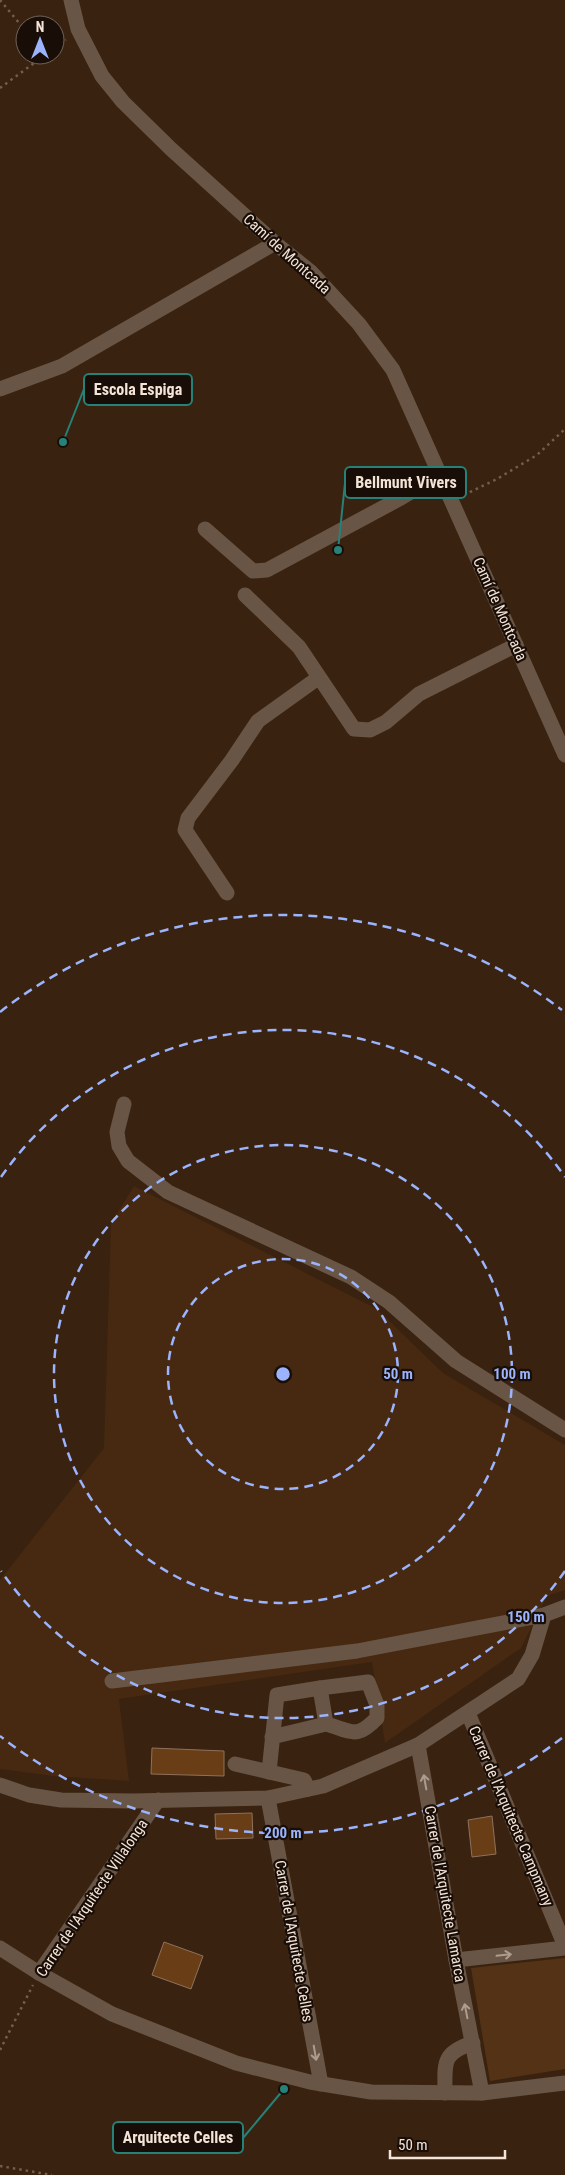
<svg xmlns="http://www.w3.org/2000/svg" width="565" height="2175" font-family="'Roboto Condensed',sans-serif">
	<rect width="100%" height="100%" fill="#39220f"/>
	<polygon fill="#462910" points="134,1186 377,1309 443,1373 565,1445 565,1590 547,1596 521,1648 385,1743 372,1662 119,1699 129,1781 53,1776 0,1769 0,1580 104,1448 111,1223"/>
	<polygon fill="#543216" points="565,1958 565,2069 490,2081 471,1968"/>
	<g fill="#693d15" stroke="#8e725d">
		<polygon points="152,1748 224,1751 224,1776 151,1774"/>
		<polygon points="252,1813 253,1838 216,1839 215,1814"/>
		<polygon points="492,1816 496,1854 472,1857 468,1820"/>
		<polygon points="164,1942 203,1956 191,1989 152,1975"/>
	</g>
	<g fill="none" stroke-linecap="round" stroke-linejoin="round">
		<g stroke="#735e4d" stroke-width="2.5" stroke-dasharray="2.5 4" stroke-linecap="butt">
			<polyline points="0,0 25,30"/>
			<polyline points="55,48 66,40"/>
			<polyline points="0,88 45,55"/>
			<polyline points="464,495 497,479 537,455 565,429"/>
			<polyline points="0,2050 33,1985"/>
			<polyline points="0,2166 52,2175"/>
		</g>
		<g stroke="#695545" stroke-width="15">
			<polyline points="71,0 78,29 102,76 123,102 171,149 275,243 311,272 359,324 393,370 565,755"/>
			<polyline points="0,389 62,366 275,243"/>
			<polyline points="205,529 253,571 267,570 399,499 439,475"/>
			<polyline points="245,595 299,647 354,729 370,730 386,722 419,694 516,645"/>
			<polyline points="227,893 185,830 188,818 232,760 258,721 318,678"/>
			<polyline points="124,1104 117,1132 119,1146 128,1161 168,1192 351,1277 389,1302 456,1361 565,1430"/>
			<polyline points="112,1681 357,1651 544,1615"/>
			<path d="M320 1688 368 1682 377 1705V1718C356 1740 352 1731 326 1724"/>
			<polyline points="468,1713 565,1946"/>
			<polyline points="418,1745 456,1960 482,2093"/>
			<polyline points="235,1764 304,1780 308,1789"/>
			<polyline points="269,1772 277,1695 320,1688 326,1724 272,1737"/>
			<polyline points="0,1785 29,1795 61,1800 133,1801 268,1798 323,1786 418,1745 518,1679 532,1655 544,1615 565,1607"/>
			<polyline points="268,1798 321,2084"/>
			<polyline points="0,1948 39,1973 112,2014 236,2063 310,2082 371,2092 482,2093 565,2083"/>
			<polyline points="456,1960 565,1948"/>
			<polyline points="39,1973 158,1800"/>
			<path d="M445 2093C445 2064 441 2053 473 2043"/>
		</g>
	</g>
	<defs><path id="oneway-shaft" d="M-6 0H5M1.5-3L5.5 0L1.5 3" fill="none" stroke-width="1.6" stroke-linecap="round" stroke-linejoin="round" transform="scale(1.25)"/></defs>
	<g stroke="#ae9c8e">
		<use href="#oneway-shaft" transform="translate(425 1782) rotate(-100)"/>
		<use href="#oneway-shaft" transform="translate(504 1955) rotate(-6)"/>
		<use href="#oneway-shaft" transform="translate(466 2011) rotate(-101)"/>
		<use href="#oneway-shaft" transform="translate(315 2053) rotate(80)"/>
	</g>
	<g fill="none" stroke="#9bb4fd" stroke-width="2.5" stroke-dasharray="9 6">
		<circle cx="283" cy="1374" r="115"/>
		<circle cx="283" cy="1374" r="229"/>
		<path d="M565 1571A344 344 0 0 1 1 1571M1 1177A344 344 0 0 1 565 1177"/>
		<path d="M562 1738A459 459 0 0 1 0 1736M0 1012A459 459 0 0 1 562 1010"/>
	</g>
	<g text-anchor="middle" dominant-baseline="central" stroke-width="4.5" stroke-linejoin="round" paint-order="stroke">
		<g font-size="15" fill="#f4e4d8" stroke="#190e07">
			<text transform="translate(287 254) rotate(42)">Camí de Montcada</text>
			<text transform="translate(500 609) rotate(66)">Camí de Montcada</text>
			<text transform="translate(511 1816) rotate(67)">Carrer de l'Arquitecte Campmany</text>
			<text transform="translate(445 1894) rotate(80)">Carrer de l'Arquitecte Lamarca</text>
			<text transform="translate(92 1898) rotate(-56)">Carrer de l'Arquitecte Villalonga</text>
			<text transform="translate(294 1941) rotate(80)">Carrer de l'Arquitecte Celles</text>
		</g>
	</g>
	<circle cx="283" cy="1374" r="8" fill="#9bb4fd" stroke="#190e07" stroke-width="2.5"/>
	<g font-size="15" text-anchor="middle" font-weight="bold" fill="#9bb4fd" stroke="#190e07" stroke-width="4.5" stroke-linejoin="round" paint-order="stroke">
		<text x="398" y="1379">50 m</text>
		<text x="512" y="1379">100 m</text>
		<text x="526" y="1622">150 m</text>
		<text x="283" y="1838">200 m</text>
	</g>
	<path fill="none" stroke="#268179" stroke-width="2" d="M63 442L84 389M338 550L345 483M284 2089L243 2138"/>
	<g fill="#268179" stroke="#190e07" stroke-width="2">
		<circle cx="63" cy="442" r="5"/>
		<circle cx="338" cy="550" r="5"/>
		<circle cx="284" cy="2089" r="5"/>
	</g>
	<g fill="#190e07" stroke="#268179" stroke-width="2">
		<rect x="84" y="374" width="108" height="31" rx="5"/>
		<rect x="345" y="467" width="121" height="31" rx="5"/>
		<rect x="113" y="2122" width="130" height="31" rx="5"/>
	</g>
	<g font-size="16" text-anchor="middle" font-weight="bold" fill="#f4e4d8">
		<text x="138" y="395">Escola Espiga</text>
		<text x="406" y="488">Bellmunt Vivers</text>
		<text x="178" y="2143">Arquitecte Celles</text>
	</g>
	<g transform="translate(40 40)"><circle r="24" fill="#190e07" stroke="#71645b"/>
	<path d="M0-4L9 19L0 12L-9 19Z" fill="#9bb4fd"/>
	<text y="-8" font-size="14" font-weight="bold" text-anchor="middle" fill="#f4e4d8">N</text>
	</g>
	<path d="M390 2150v8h115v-8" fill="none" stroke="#f4e4d8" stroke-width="2.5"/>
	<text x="398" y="2150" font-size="15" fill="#f4e4d8" stroke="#190e07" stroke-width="4" paint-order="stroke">50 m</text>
</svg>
